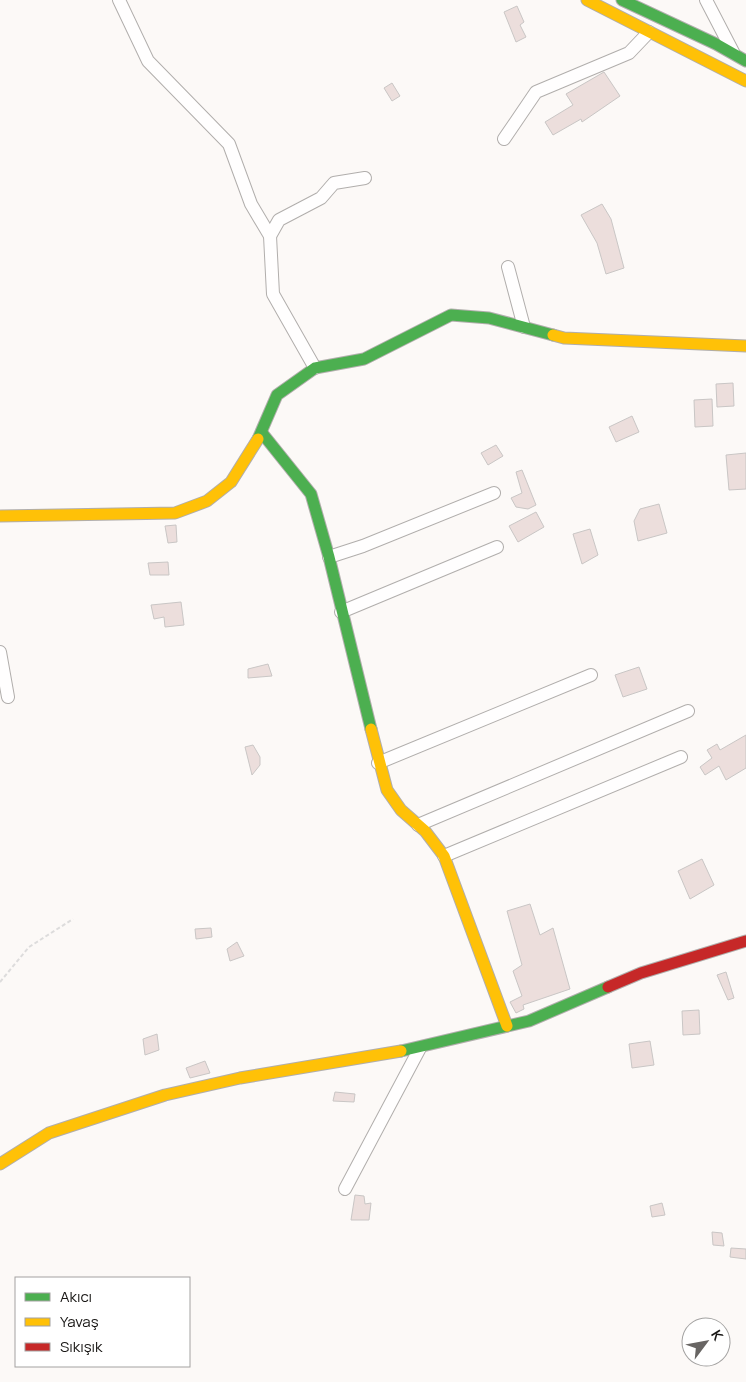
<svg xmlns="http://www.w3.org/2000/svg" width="746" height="1382" font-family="Manrope,sans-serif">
	<rect width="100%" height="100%" fill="#fcf9f7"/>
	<g fill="#ecdedc" stroke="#c9c6c5">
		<polygon points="517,6 524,22 520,25 526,37 516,42 504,12"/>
		<polygon points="604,72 620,96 582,122 581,119 553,135 545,122 573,105 566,94"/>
		<polygon points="392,83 400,96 392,101 384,88"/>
		<polygon points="602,204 611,219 624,268 606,274 597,243 581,215"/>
		<polygon points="733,383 734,406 717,407 716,384"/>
		<polygon points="712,399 713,426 695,427 694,400"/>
		<polygon points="632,416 639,432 616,442 609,427"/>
		<polygon points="496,445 503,456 488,465 481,453"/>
		<polygon points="746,453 746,489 729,490 726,455"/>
		<polygon points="522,470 536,505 528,509 516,507 511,498 522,493 516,472"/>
		<polygon points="659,504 667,533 638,541 634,521 640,509"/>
		<polygon points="536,512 544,527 518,542 509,526"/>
		<polygon points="176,525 177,542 168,543 165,526"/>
		<polygon points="590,529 598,555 582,564 573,534"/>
		<polygon points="168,562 169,575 150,575 148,563"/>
		<polygon points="181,602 184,625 165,627 164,617 154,619 151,605"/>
		<polygon points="268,664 272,676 248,678 248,669"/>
		<polygon points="639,667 647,689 623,697 615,675"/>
		<polygon points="746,735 746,768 726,780 719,766 705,775 700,767 712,758 707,750 717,744 720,750"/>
		<polygon points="253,745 260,757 260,765 252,775 245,747"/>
		<polygon points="702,859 714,885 690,899 678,871"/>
		<polygon points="530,904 540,935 553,928 570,989 523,1005 524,1009 516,1013 510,1002 522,996 513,971 522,965 507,911"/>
		<polygon points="211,928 212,937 196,939 195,929"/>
		<polygon points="237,942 244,956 230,961 227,949"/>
		<polygon points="726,972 734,998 728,1000 717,975"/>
		<polygon points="699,1010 700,1034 683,1035 682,1011"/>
		<polygon points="157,1034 159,1050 145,1055 143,1039"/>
		<polygon points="650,1041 654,1065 632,1068 629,1044"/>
		<polygon points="205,1061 210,1073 190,1078 186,1068"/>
		<polygon points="335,1092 355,1094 354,1102 333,1101"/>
		<polygon points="355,1195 364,1196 365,1204 371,1203 369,1220 351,1220"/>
		<polygon points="662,1203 665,1215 652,1217 650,1206"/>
		<polygon points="712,1232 722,1233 724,1246 713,1245"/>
		<polygon points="731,1248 746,1249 746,1259 730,1257"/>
	</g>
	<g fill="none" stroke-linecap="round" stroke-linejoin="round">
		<g stroke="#b1aeac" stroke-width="14">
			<g id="street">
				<polyline points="119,0 148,61 229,144 251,204 270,236 273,294 315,368"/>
				<polyline points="706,0 733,52"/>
				<polyline points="504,139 536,92 629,53 649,32"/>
				<polyline points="270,236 279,220 321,198 334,183 365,178"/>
				<polyline points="508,267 524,327"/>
				<polyline points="329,557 363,546 494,493"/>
				<polyline points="341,612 497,547"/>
				<polyline points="0,652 8,697"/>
				<polyline points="378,763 591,675"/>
				<polyline points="418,825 688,711"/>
				<polyline points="444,856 681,757"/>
				<polyline points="345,1189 420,1048"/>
			</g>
		</g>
		<g stroke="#b1aeac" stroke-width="13">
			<g id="fast">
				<polyline points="622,0 716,44 746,61"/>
				<polyline points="262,433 311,494 329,557 371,729"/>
				<polyline points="258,439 277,395 315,368 364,359 451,315 489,318 553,335"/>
				<polyline points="401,1051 529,1021 608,987"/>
			</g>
		</g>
		<g stroke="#b1aeac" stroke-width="13">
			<g id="slow">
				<polyline points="587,0 746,81"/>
				<polyline points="553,335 564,338 746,346"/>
				<polyline points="0,516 175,513 207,501 231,482 258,439"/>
				<polyline points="371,729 387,790 401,810 425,831 444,856 507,1026"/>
				<polyline points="0,1164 49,1133 165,1095 240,1078 401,1051"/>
			</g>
		</g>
		<g stroke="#b1aeac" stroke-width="13">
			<polyline id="jam" points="608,987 641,973 746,941"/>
		</g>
		<polyline stroke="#dddcdc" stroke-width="2" stroke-dasharray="4 2.5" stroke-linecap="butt" points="0,982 29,947 73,919"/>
		<use href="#street" stroke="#fffefe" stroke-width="12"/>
		<use href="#fast" stroke="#4caf50" stroke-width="11"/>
		<use href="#slow" stroke="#ffc107" stroke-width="11"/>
		<use href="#jam" stroke="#c62828" stroke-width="11"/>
	</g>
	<rect x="15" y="1277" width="175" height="90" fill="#ffffff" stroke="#a3a2a1"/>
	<rect x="25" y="1293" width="25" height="8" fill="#4caf50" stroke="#a3a2a1"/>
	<text x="60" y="1302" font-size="15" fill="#181614">Akıcı</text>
	<rect x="25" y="1318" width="25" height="8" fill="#ffc107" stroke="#a3a2a1"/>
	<text x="60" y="1327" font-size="15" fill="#181614">Yavaş</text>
	<rect x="25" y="1343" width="25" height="8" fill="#c62828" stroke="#a3a2a1"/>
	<text x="60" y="1352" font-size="15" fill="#181614">Sıkışık</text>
	<g transform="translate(706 1342) rotate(58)"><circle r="24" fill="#ffffff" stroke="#a3a2a1"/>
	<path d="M0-4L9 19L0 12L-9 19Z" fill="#686563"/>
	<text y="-8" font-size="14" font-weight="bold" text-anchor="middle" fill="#181614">K</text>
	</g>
</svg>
